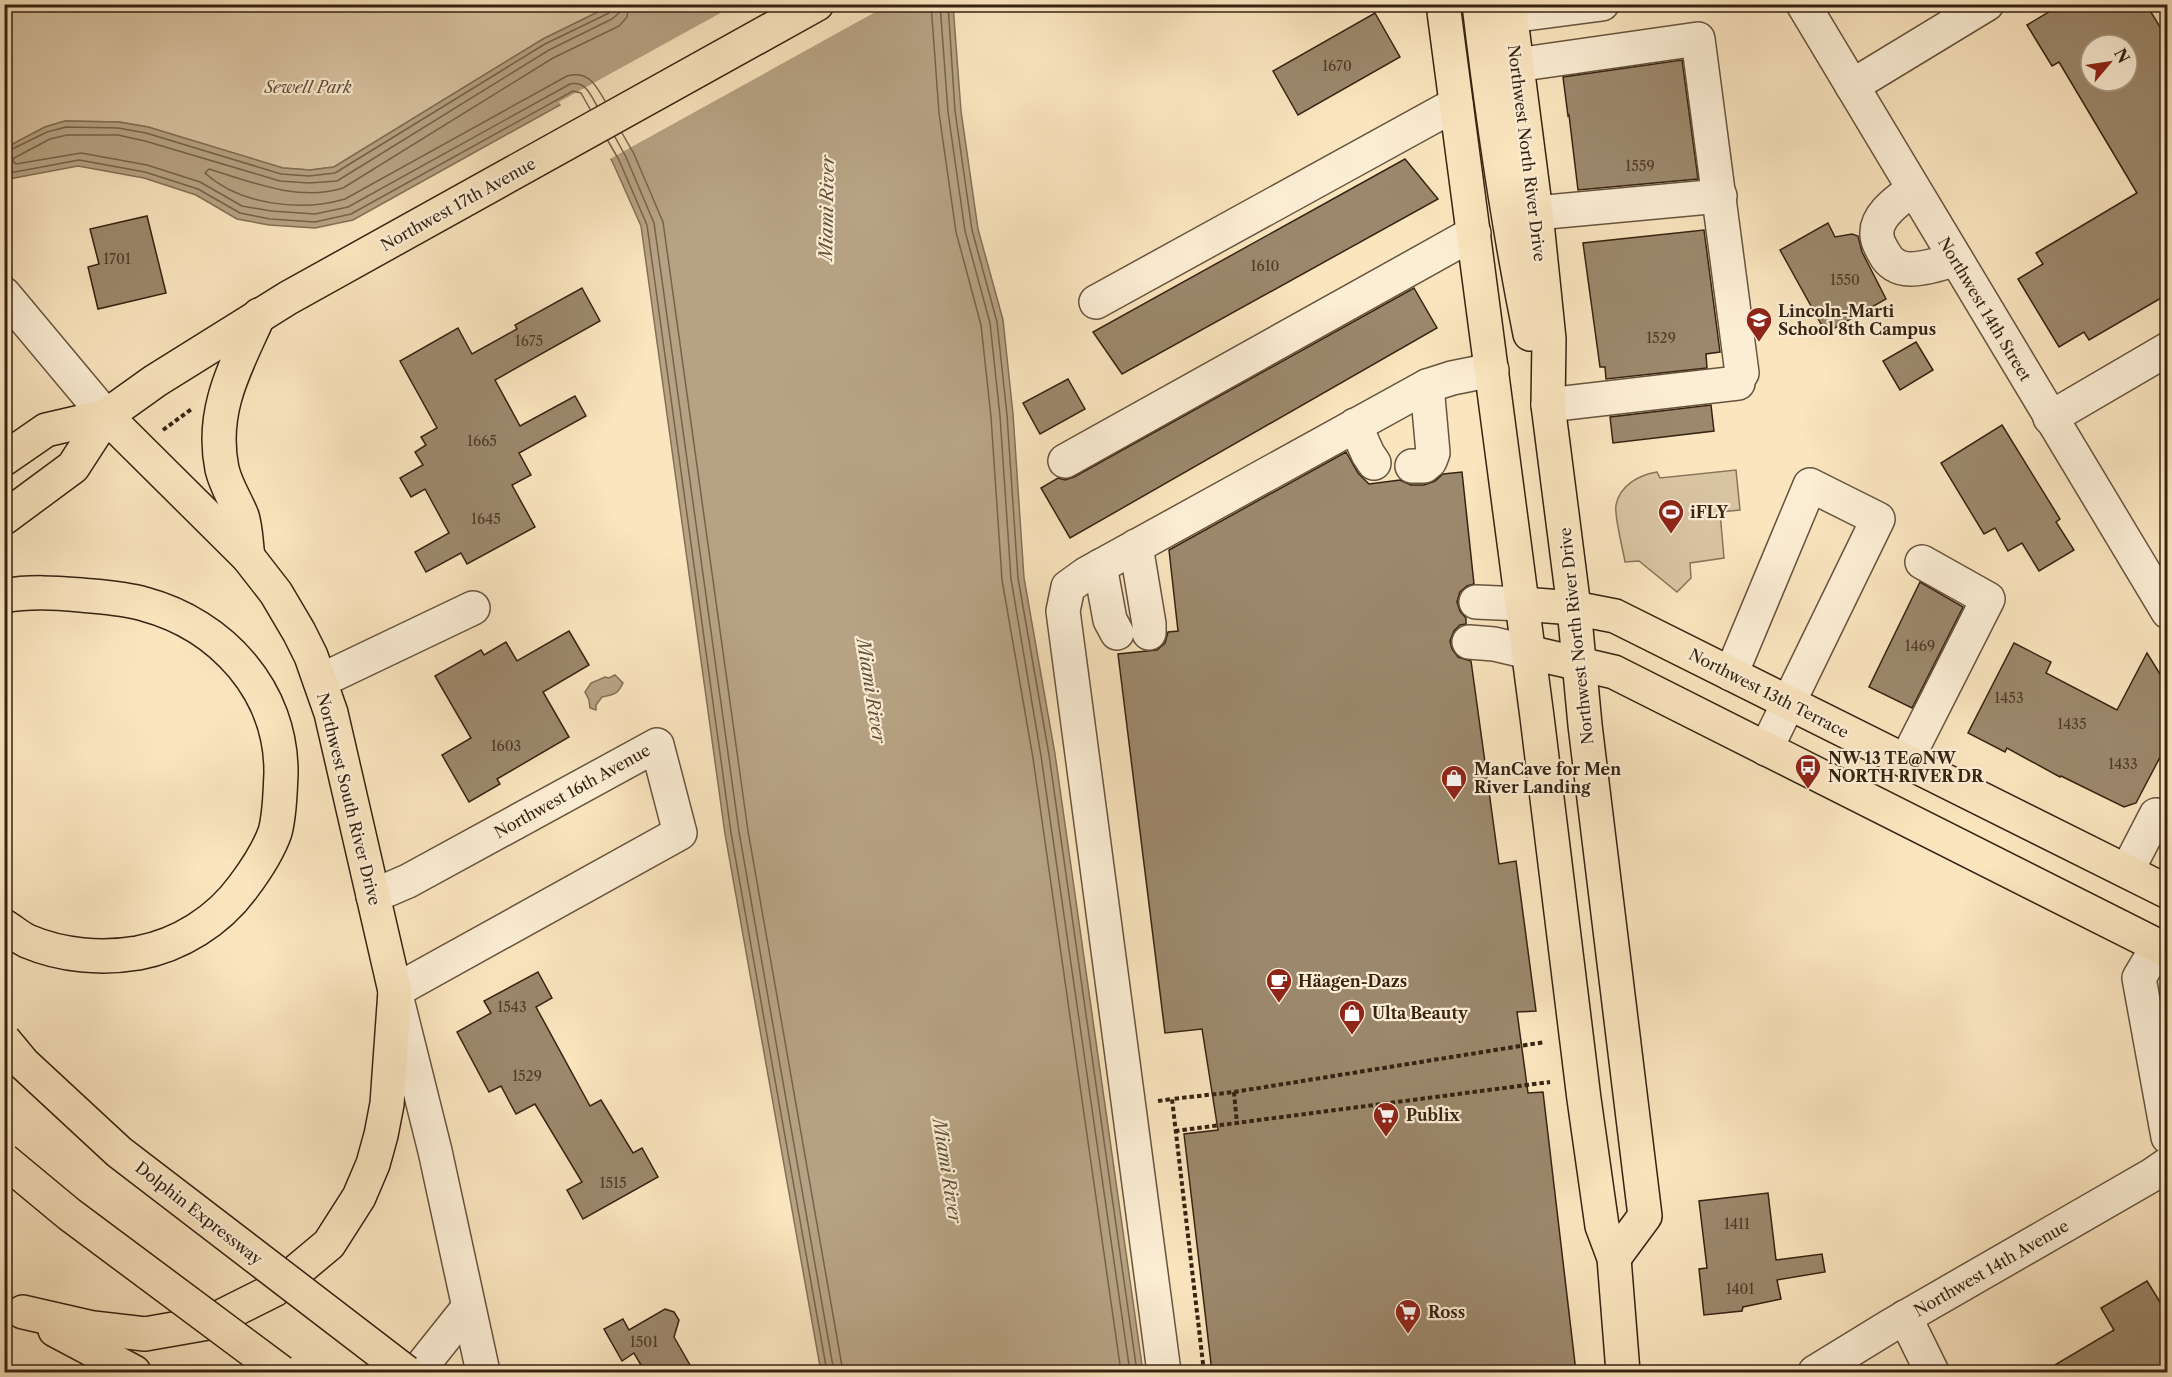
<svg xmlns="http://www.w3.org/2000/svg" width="2172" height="1377" font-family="'Libre Caslon Text',serif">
	<rect width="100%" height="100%" fill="#fae5bf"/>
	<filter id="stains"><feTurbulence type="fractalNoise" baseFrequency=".00333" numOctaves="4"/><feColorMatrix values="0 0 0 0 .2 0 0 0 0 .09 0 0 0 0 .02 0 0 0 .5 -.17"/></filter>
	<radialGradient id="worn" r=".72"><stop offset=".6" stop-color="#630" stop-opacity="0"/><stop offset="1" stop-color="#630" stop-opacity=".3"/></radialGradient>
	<g fill="#d9c4a2" stroke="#88745a" stroke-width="1.5">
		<polygon points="5,5 612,5 543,39 334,167 310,170 283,168 148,127 119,122 65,121 45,127 5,148"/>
		<path d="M1736 470 1740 510 1720 512 1724 558 1690 563 1691 578 1677 592 1639 561 1625 562C1623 549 1614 516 1616 505 1620 485 1639 475 1657 472L1660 478Z"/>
	</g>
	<g fill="#b7a384" stroke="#837056" stroke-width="1.5">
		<polygon points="612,5 953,5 961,111 978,229 1003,320 1013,414 1024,578 1055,754 1143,1372 821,1372 725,834 641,226 613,163 576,96 353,220 315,228 269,225 237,219 196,195 144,178 78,166 9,179 5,182 5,148 45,127 65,121 119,122 148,127 283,168 310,170 334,167 543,39"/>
		<path d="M615 675 623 683C617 696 613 694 602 697L596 705V710L590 708 589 700 585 692 591 683 605 677 609 678Z"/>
	</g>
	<polygon fill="#fae5bf" points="735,5 888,5 608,160 575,100 562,107 559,102"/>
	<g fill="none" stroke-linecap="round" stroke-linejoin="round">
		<g stroke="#76634b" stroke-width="1.5">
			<polyline points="931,4 939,113 956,232 981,325 991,417 1002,580 1033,758 1121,1372"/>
			<polyline points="940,4 948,112 965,231 990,323 1000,416 1011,579 1041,756 1130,1372"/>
			<polyline points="948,4 955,111 972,230 997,322 1007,415 1018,578 1049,755 1137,1372"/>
			<path d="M605 101C596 85 588 70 567 76L345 199C301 212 240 205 205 173L209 169C251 182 299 202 343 188L553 58 619 26 627 17 629 4"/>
			<path d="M597 106C590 94 586 81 570 84L348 207 315 214 271 211 242 206 200 182 147 165 81 153 16 164 13 161 14 158 50 139 67 135H118L145 141 280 181 309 183 337 181 549 50 612 19 619 13 620 4"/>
			<polyline points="622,133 634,154 663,222 748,831 843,1372"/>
			<polyline points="615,137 626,157 654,223 739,832 834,1372"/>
			<polyline points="608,141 619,160 647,225 731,833 827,1372"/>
			<polyline points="4,153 47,132 66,127 118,128 146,133 281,174 309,176 335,173 545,44 609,13 612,4"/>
			<polyline points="4,174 79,160 145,172 198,189 240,213 270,219 315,222 351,214 573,91 581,93 590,109"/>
		</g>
	</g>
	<g fill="#9c886c" stroke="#362312" stroke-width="1.5" fill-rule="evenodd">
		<path d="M2062 4H2146L2168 40V294L2089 340 2084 332 2059 347 2018 279 2043 264 2036 253 2137 193 2059 62 2052 66 2027 25ZM2091 45H2127V81H2091Z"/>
		<polygon points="1375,13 1400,57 1298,115 1273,71"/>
		<polygon points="1682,60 1698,179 1578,190 1569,115 1568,116 1563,77"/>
		<polygon points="1405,159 1438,199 1122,374 1093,332"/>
		<polygon points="147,216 166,293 98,309 88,267 99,264 90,229"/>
		<polygon points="1828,223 1835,237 1852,234 1858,236 1862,252 1886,299 1826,333 1780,250"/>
		<polygon points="1704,230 1720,352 1706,354 1707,368 1606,379 1605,367 1600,367 1583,243"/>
		<polygon points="582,288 600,321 495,380 520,426 575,396 586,416 519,453 531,475 512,485 535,527 467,564 461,553 426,572 415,552 449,533 425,489 411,497 400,478 423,465 415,452 426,445 421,437 437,428 400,361 458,328 472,354 517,329 515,325"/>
		<polygon points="1414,288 1437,328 1070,538 1041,488 1058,478 1065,480 1074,477"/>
		<polygon points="1916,342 1933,370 1900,390 1883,361"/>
		<polygon points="1068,379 1085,409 1040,434 1023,403"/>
		<polygon points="1711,405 1714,431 1613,443 1610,417"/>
		<polygon points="2002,425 2060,519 2056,522 2074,550 2039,571 2022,543 2008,551 1995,528 1984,534 1941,463"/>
		<polygon points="1346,452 1358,473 1369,484 1400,480 1411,485 1424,485 1435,481 1443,474 1462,472 1474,584 1467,586 1460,592 1457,602 1460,611 1466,618 1466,624 1460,625 1454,631 1450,641 1452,649 1458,657 1471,661 1499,864 1516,861 1536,1011 1517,1012 1528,1093 1543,1092 1576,1372 1212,1372 1184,1134 1218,1130 1202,1029 1165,1033 1118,654 1157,650 1165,643 1168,632 1178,631 1169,550"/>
		<polygon points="1920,582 1963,607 1912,708 1869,687"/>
		<polygon points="569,631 589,665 543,692 569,737 497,779 500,784 469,802 442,755 471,738 435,676 481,650 484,655 506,642 517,661"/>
		<polygon points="2014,643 2051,662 2046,673 2117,710 2147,653 2168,687 2168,742 2136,803 2124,807 2061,776 2060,777 2007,748 2005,752 1968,733"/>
		<polygon points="538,972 552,998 536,1007 590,1106 601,1100 633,1153 642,1148 658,1177 583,1219 567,1190 582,1182 535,1104 516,1114 501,1086 489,1092 457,1032 491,1013 484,1001"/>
		<polygon points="1768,1193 1776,1260 1822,1254 1825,1272 1777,1280 1781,1299 1743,1307 1742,1311 1704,1315 1699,1269 1707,1268 1699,1201"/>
		<polygon points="2147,1281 2168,1315 2168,1372 2043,1372 2114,1330 2101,1308"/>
		<polygon points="665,1309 674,1312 679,1320 674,1337 694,1372 645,1372 634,1353 622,1361 604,1329 623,1319 629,1330"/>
	</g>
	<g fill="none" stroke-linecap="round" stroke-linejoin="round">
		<g stroke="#67543d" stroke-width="36">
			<g id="minor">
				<polyline points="1803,4 2168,612"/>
				<polyline points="1510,16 1602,4"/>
				<polyline points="1516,65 1698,39 1742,373"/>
				<polyline points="1852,86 1987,4"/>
				<path d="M1913 189C1900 199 1875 215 1877 235 1877 241 1881 248 1884 253 1889 263 1898 269 1910 269 1925 269 1941 264 1956 259"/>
				<polyline points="1536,213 1720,196"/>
				<polyline points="4,294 106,416"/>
				<polyline points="1096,302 1456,104"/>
				<polyline points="1548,405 1738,383"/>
				<polyline points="2050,418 2168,349"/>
				<polyline points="1355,425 1368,454 1374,463"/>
				<polyline points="1065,461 1474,233"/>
				<polyline points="1412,466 1424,466 1430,461 1433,453 1427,386"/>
				<polyline points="1136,546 1149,624 1149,633"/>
				<polyline points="1100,566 1110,620 1117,633"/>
				<polyline points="1476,602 1522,604"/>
				<polyline points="1469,642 1494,644 1528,652"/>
				<polyline points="1731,674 1810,485 1878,519 1766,749"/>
				<polyline points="320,681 473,608"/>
				<polyline points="1906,761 1988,599 1922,562"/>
				<polyline points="2127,871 2156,815 2168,821"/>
				<polyline points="373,896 408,881 657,745 680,833 395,991 435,1151 483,1372"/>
				<polyline points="2158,946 2139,978 2168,1137"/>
				<polyline points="1905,1317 1932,1372"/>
				<polyline points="417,1372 468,1308"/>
				<polyline points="1164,1372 1063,611 1068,587 1086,574 1427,386 1452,378 1492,370"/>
				<polyline points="1815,1372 1890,1326 2152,1175 2168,1164"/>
			</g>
		</g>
		<g stroke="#362312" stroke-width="36">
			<g id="major">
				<polyline points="1443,4 1537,717 1584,1099 1602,1226 1614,1258 1623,1372"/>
				<path d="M1479 4C1492 115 1508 225 1530 334"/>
				<polyline points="1509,4 1536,213 1549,339 1548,405 1574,608 1585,725 1645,1216 1614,1258"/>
				<polyline points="106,416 248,557 276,593 299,632 311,656 331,713 395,991"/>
				<polyline points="4,459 46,430 106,416"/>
				<polyline points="4,518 73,467 106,416 155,381 288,298 817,4"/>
				<path d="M248 557C246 544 246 528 242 516 235 499 226 486 222 469 210 410 236 366 259 315"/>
				<polyline points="1522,604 1574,608 1615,616 2168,892"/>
				<polyline points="1528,652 1614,672 2168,951"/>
			</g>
		</g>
		<g stroke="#362312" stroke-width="36">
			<g id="highway">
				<path d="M4 596C30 591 56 593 81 595 102 597 124 598 144 604 222 625 282 691 281 774 280 792 280 814 275 832 268 852 255 871 243 887 218 921 180 945 138 953 102 959 62 956 27 941 19 937 12 931 4 926"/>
				<polyline points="23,1312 93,1328 145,1334 208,1323 274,1290 329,1244 359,1197 373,1164 381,1135 387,1104 395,991"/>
				<polyline points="55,1330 134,1372"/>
			</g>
		</g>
		<g stroke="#362312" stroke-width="4" stroke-dasharray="4.5 3" stroke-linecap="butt">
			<polyline points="163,430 193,408"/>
			<polyline points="1234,1092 1237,1124"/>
			<polyline points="1158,1101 1172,1099"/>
			<polyline points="1175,1131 1550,1082"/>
			<polyline points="1204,1372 1172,1099 1234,1092 1545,1042"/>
		</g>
		<use href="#minor" stroke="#fceed5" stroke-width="33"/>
		<use href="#major" stroke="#fae5bf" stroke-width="33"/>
		<use href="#highway" stroke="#fae5bf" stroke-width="33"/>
		<g stroke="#362312" stroke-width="36" stroke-linecap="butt">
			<g id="highway-bridge">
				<polyline points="4,1040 23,1063 119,1152 406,1372"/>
				<polyline points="4,1160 69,1214 281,1372"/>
			</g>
		</g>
		<use href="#highway-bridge" stroke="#fae5bf" stroke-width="33"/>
	</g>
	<defs>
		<g id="school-pin" transform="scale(1.35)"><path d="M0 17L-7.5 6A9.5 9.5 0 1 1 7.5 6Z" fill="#8f2418" stroke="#fceed5"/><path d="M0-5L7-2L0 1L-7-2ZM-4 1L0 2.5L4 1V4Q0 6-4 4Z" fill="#fff"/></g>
		<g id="stadium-pin" transform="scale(1.35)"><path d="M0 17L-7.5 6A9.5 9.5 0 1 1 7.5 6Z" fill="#8f2418" stroke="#fceed5"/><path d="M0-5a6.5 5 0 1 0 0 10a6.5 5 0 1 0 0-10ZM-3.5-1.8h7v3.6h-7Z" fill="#fff"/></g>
		<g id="bus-pin" transform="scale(1.35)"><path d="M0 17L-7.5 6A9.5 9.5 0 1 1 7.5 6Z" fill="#8f2418" stroke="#fceed5"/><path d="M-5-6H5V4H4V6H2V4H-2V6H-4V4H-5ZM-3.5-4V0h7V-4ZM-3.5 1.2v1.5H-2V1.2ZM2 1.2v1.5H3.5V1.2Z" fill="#fff"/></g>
		<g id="shop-pin" transform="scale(1.35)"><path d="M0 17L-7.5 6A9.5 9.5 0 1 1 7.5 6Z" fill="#8f2418" stroke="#fceed5"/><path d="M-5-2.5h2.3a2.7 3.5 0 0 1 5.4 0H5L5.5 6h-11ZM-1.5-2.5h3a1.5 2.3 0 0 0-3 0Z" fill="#fff"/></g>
		<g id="cafe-pin" transform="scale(1.35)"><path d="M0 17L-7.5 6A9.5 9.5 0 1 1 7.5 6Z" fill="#8f2418" stroke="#fceed5"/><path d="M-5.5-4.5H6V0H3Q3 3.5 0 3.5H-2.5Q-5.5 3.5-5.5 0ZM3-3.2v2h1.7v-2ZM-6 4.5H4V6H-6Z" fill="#fff"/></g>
		<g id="supermarket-pin" transform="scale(1.35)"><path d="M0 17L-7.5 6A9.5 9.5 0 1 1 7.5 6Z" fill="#8f2418" stroke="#fceed5"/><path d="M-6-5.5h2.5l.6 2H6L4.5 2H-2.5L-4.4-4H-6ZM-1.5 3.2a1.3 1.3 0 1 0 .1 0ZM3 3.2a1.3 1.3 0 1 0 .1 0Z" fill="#fff"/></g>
	</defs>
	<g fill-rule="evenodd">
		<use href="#school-pin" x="1759" y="320"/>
		<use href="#stadium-pin" x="1671" y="512"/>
		<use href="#bus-pin" x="1808" y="767"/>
		<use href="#shop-pin" x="1454" y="778"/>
		<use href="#cafe-pin" x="1279" y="981"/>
		<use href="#shop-pin" x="1352" y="1013"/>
		<use href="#supermarket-pin" x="1386" y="1115"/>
		<use href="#supermarket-pin" x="1408" y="1312"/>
	</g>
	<g text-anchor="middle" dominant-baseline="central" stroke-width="4.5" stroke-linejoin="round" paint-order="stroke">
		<g font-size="14" fill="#503c28">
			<text x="1337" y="66">1670</text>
			<text x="1640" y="166">1559</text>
			<text x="117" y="259">1701</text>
			<text x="1265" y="266">1610</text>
			<text x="1845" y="280">1550</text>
			<text x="1661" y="338">1529</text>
			<text x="529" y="341">1675</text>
			<text x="482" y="441">1665</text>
			<text x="486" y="519">1645</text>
			<text x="1920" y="646">1469</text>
			<text x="2009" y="698">1453</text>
			<text x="2072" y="724">1435</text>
			<text x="506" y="746">1603</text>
			<text x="2123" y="764">1433</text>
			<text x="512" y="1007">1543</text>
			<text x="527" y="1076">1529</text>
			<text x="613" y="1183">1515</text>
			<text x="1737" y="1224">1411</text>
			<text x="1740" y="1289">1401</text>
			<text x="644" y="1342">1501</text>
		</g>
		<g font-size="16" font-style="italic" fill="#5f4b36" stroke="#fceed5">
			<text x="308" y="87">Sewell Park</text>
		</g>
		<g font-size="16" fill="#362312" stroke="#fceed5">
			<text transform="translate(1527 153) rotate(83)">Northwest North River Drive</text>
			<text transform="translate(458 204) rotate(-29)">Northwest 17th Avenue</text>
			<text transform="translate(1985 309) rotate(59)">Northwest 14th Street</text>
			<text transform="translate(1576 636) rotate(-96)">Northwest North River Drive</text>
			<text transform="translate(1769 693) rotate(27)">Northwest 13th Terrace</text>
			<text transform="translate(572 791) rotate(-29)">Northwest 16th Avenue</text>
			<text transform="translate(349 799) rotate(76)">Northwest South River Drive</text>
			<text transform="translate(199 1213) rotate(38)">Dolphin Expressway</text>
			<text transform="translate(1991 1268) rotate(-30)">Northwest 14th Avenue</text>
		</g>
		<g font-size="16" font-weight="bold" fill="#362312" stroke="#fceed5" text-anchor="start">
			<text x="1778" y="311">Lincoln-Marti<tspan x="1778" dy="18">School 8th Campus</tspan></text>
			<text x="1690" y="512">iFLY</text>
			<text x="1828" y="758">NW 13 TE@NW<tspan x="1828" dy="18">NORTH RIVER DR</tspan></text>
			<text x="1474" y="769">ManCave for Men<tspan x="1474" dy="18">River Landing</tspan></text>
			<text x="1298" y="981">Häagen-Dazs</text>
			<text x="1372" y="1013">Ulta Beauty</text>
			<text x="1406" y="1115">Publix</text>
			<text x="1428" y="1312">Ross</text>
		</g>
		<g font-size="18" font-style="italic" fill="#63503a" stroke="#fceed5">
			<text transform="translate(827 208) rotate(-89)">Miami River</text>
			<text transform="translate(871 691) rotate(81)">Miami River</text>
			<text transform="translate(947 1171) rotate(81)">Miami River</text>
		</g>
	</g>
	<rect width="2172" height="1377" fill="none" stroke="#fae5bf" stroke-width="24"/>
	<rect x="6" y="6" width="2160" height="1365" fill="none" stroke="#362312" stroke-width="3"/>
	<rect x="12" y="12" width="2148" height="1353" fill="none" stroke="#362312" stroke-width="1.5"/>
	<g transform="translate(2109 63) rotate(61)"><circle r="28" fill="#fceed5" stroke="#ad9d87" stroke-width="1.5"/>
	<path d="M0-4.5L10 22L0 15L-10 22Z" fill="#8f2418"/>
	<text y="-9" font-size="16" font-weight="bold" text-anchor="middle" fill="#362312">N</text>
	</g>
	<rect width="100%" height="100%" filter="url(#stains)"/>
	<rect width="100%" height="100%" fill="url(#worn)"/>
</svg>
